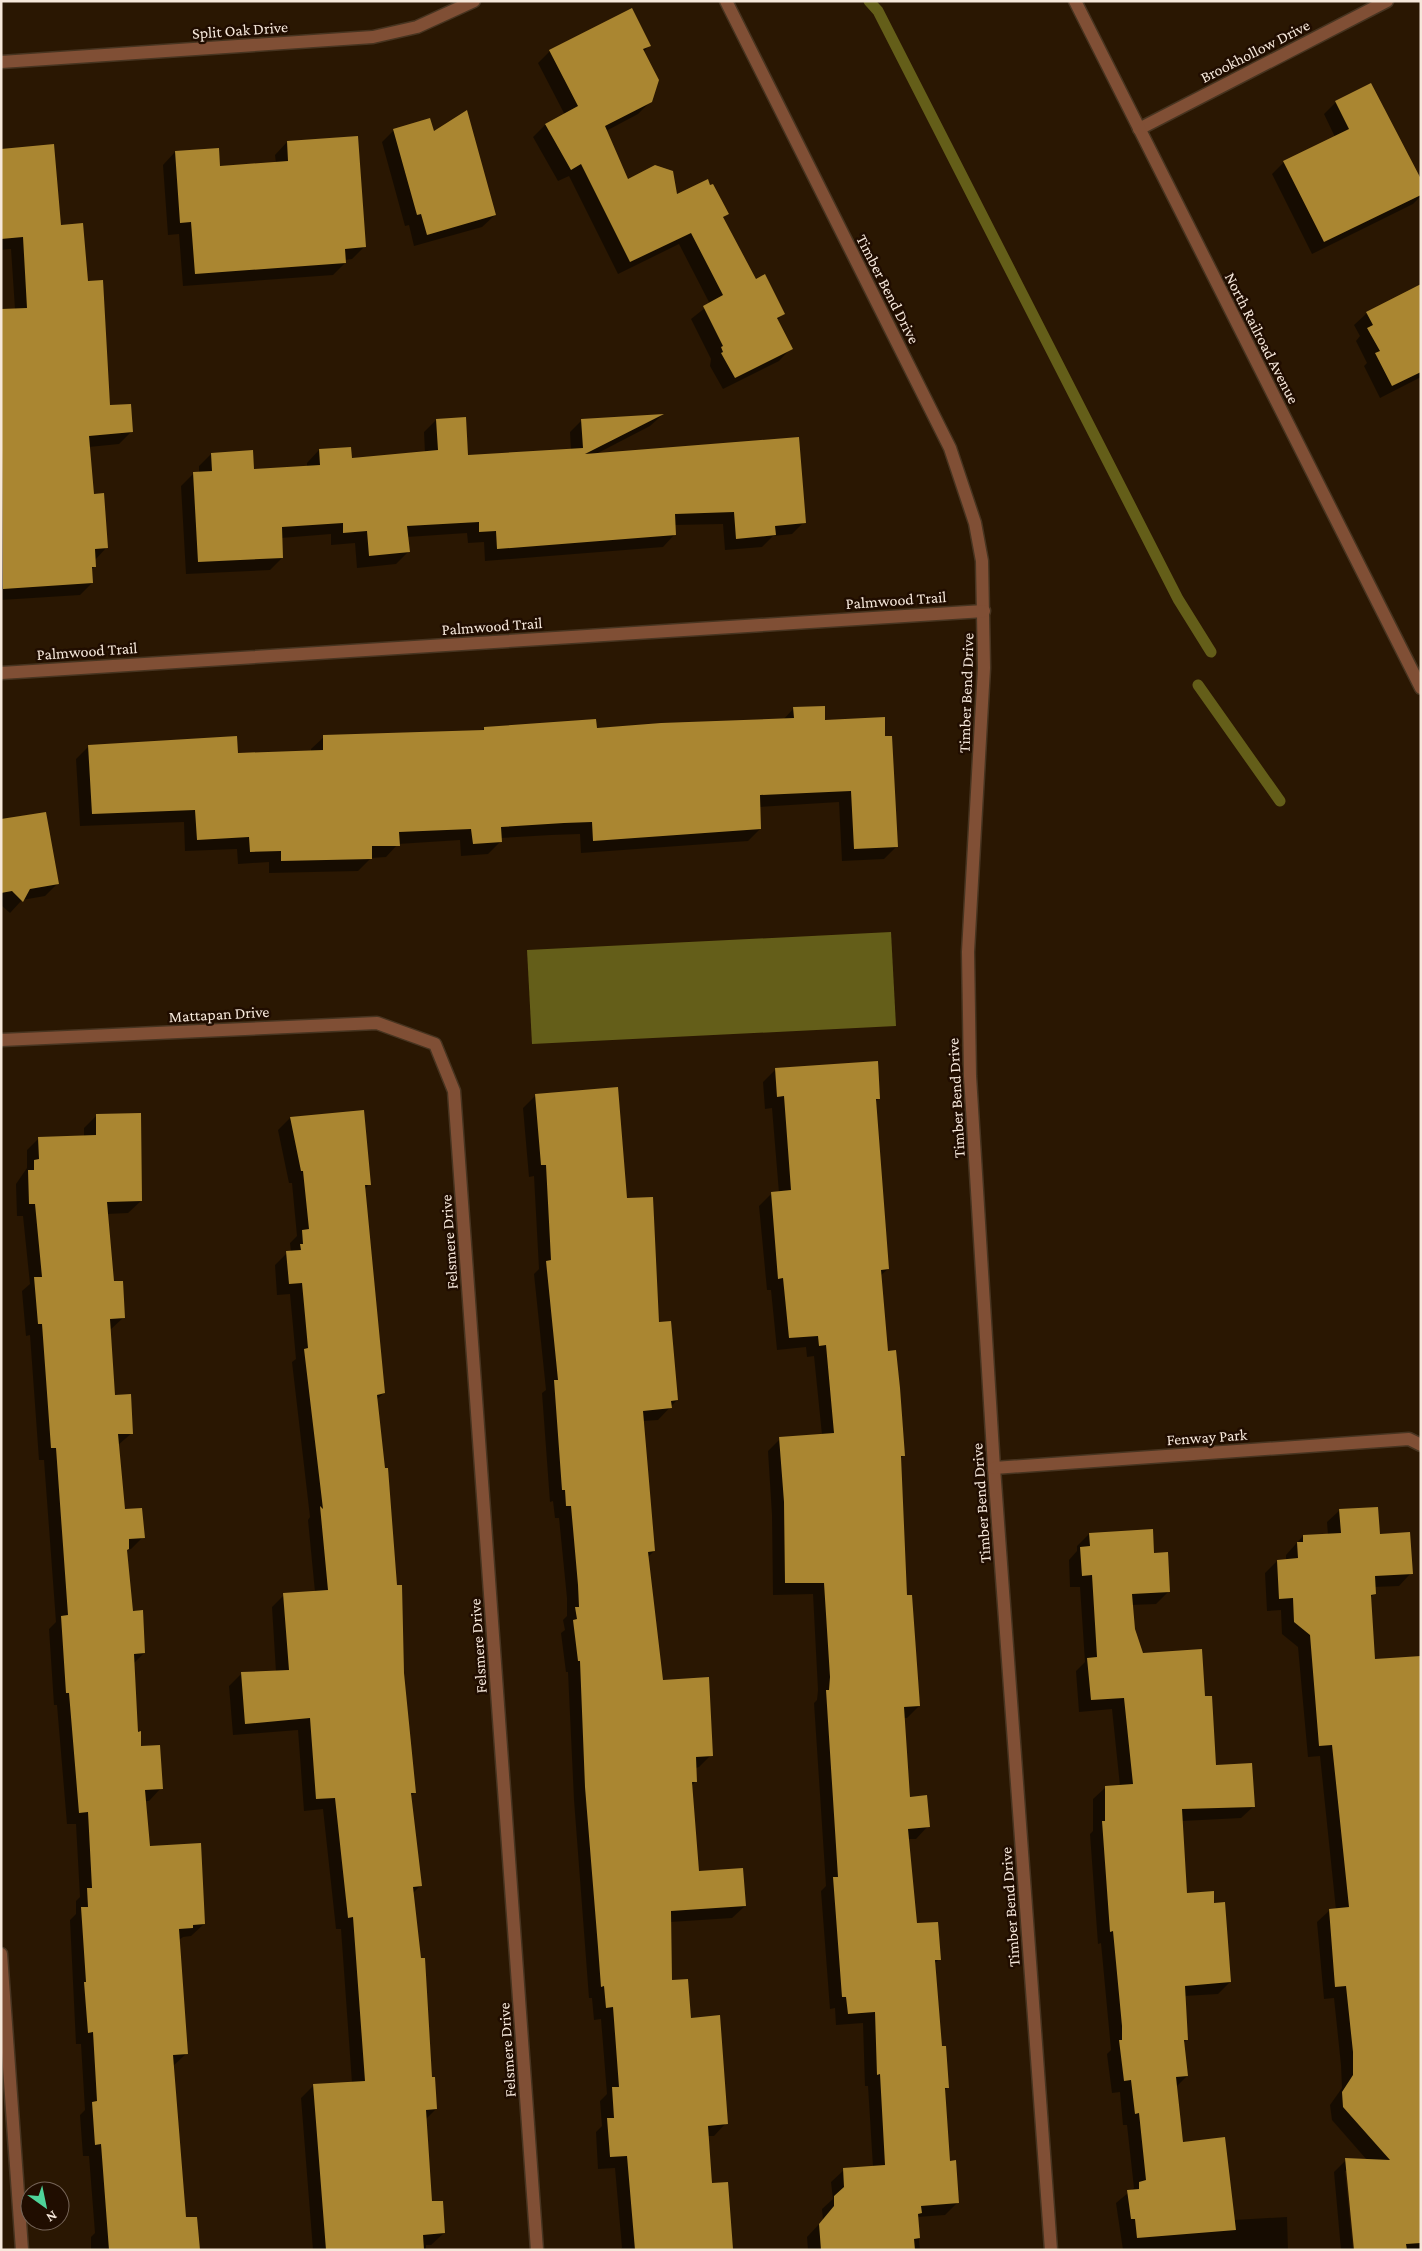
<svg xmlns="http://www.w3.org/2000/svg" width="1422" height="2251" font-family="'Crimson Pro',serif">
	<rect width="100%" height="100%" fill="#2a1702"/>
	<polygon fill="#645e19" points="891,932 896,1026 532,1044 527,950"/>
	<g fill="#0007">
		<polygon points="649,46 643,52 651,101 638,114 606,131 627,181 727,214 723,218 756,281 783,314 777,320 791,348 779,361 723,389 710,366 711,359 691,319 710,304 679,244 618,274 569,176 558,181 533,137 545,125 565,115 538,63 550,51"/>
		<polygon points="1336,102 1421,183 1421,196 1413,204 1312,254 1272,174 1284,162 1335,137 1324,114"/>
		<polygon points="394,130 433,133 495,215 482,227 414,246 409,225 405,226 382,142"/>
		<polygon points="287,142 364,247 352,259 345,260 345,263 333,275 183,286 179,234 168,235 163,165 175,152 219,167 276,163 275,155"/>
		<polygon points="1,150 60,227 87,282 109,407 132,431 119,444 89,447 93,495 106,548 95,560 95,566 91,570 92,583 80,595 1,600 1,310 15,309 11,249 1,250"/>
		<polygon points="1421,286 1421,377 1380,398 1364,366 1367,363 1356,341 1360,336 1354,325 1367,313"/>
		<polygon points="661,416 650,426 594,455 804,522 792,534 773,536 762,547 725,550 723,524 674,525 675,534 663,547 485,561 484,542 468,543 467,533 407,537 408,552 396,564 357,568 355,543 331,545 331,534 281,538 282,558 270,570 186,574 181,486 194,473 199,473 199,466 211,454 253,470 307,467 307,463 319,450 351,459 425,453 424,432 436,420 467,456 571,450 570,432 582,420"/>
		<polygon points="794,708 824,721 884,738 896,847 884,859 842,861 839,802 759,807 760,829 748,841 581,853 580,834 551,835 500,838 500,842 488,854 461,856 460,840 398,844 386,857 371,858 358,871 269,873 269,862 238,864 237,849 185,851 184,822 80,826 76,759 89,746 237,754 311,752 311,749 324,737 481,732 484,728 595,729 783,720"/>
		<polygon points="1,820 58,883 45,896 22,900 10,913 1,905"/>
		<polygon points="775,1070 879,1098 875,1102 888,1269 880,1276 887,1352 904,1455 900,1459 906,1596 919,1706 907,1718 904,1718 909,1798 928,1826 916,1839 908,1839 916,1924 939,1959 934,1964 941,2047 948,2087 944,2091 949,2162 957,2203 945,2215 917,2217 920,2250 808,2250 807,2237 823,2220 822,2209 833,2199 831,2182 844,2170 873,2167 868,2086 865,2086 863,2023 836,2025 835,2008 830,2009 821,1891 826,1886 814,1703 817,1700 818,1690 813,1594 773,1595 772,1515 768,1451 780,1439 822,1435 814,1356 807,1357 806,1347 777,1350 771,1290 767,1290 759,1206 772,1193 779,1193 772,1108 765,1109 763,1082"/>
		<polygon points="535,1096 626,1200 677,1400 658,1420 643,1421 654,1551 648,1557 662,1681 711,1755 699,1767 696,1768 696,1781 691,1786 698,1872 745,1906 732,1918 670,1922 671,1981 690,2019 726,2123 714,2136 708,2136 711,2184 732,2248 730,2250 618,2250 622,2248 615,2168 598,2169 596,2132 602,2126 600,2101 607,2094 601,2019 594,2020 592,1998 589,1998 574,1800 568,1672 566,1672 561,1633 565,1630 563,1620 567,1616 567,1598 559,1518 555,1518 553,1501 550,1502 542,1393 546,1390 534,1274 539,1269 534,1176 529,1177 523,1108"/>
		<polygon points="96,1116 141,1201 128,1213 107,1214 113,1283 124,1317 110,1330 114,1397 132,1433 118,1445 124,1510 143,1537 131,1549 126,1550 132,1612 144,1653 133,1664 137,1733 140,1747 161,1788 149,1801 145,1801 149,1847 204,1924 191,1936 183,1937 179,1940 187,2053 173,2066 185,2219 199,2250 91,2250 91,2237 95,2233 89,2156 83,2156 80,2115 85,2110 81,2044 76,2044 70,1920 76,1914 76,1901 80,1897 76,1824 67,1824 57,1705 54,1705 49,1629 56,1622 44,1460 39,1460 30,1335 26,1336 22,1291 30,1284 23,1216 17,1216 16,1184 27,1168 27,1150 39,1138 84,1137 84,1128"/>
		<polygon points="290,1118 369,1184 364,1190 384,1393 376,1400 415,1792 411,1796 420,1886 413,1893 431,2078 436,2109 425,2120 431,2203 444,2233 431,2245 426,2245 426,2250 313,2250 301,2098 313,2086 352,2083 341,1929 336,1929 323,1809 304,1811 298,1730 233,1735 229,1686 241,1674 276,1672 272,1607 284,1595 315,1592 308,1520 310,1517 292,1362 296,1359 290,1294 277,1295 275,1265 287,1253 291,1252 290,1243 297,1236 292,1183 289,1183 278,1130"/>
		<polygon points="1340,1510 1378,1535 1411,1573 1399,1586 1374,1587 1374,1594 1370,1598 1374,1661 1421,2113 1421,2250 1355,2250 1348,2171 1345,2171 1353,2250 1341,2250 1334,2172 1346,2160 1367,2160 1332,2120 1330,2105 1342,2088 1341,2065 1334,1998 1324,1999 1317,1922 1330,1910 1336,1910 1320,1756 1308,1757 1298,1647 1282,1634 1281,1610 1267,1611 1265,1573 1277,1561 1286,1560 1286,1555 1303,1536 1328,1535 1327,1522"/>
		<polygon points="1089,1534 1153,1554 1168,1592 1156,1604 1131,1605 1133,1630 1142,1655 1204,1697 1215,1767 1254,1806 1241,1818 1182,1821 1185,1894 1213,1904 1230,1982 1218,1994 1184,1996 1187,2039 1183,2043 1187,2076 1176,2087 1182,2143 1234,2220 1287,2217 1288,2250 1123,2250 1116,2203 1134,2188 1127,2125 1123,2125 1120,2092 1112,2093 1107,2054 1111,2050 1110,2039 1101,1943 1098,1944 1090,1834 1093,1831 1093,1799 1106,1787 1120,1786 1112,1709 1079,1712 1076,1671 1085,1662 1080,1587 1070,1587 1069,1560 1077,1551 1077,1546"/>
	</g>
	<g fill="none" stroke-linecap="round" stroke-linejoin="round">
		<g stroke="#645e19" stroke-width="11">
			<polyline points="869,1 878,11 1178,599 1211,652"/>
			<polyline points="1198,685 1280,801"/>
		</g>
	</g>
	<g fill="#aa8631">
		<polygon points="632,8 651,46 643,49 659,80 652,102 605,126 628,179 655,165 673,171 677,194 708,179 710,185 713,184 729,214 723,217 756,279 765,274 785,314 777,318 793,349 735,378 721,353 723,352 721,347 723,346 703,306 723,295 691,233 630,262 581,164 571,170 545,124 578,106 549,50"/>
		<polygon points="1371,83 1421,179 1421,195 1324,242 1283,161 1349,129 1335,101"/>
		<polygon points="467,110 496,215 427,235 421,214 417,215 393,129 430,118 434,131"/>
		<polygon points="358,136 366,247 345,249 346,263 195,274 191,222 180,223 175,151 219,148 220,166 288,161 287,141"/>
		<polygon points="54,144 61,225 83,223 88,281 103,280 110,405 131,404 133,432 89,436 94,494 104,493 108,548 95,549 96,567 92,567 93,583 3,589 1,309 27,308 23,237 1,239 1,149"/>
		<polygon points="1421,284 1421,372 1392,386 1375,353 1380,351 1367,328 1373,325 1366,312"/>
		<polygon points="664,414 585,454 799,437 806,523 775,526 776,535 736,539 734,512 675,514 676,535 497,549 496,531 479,532 479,522 407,526 410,552 369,556 367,531 343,533 343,523 282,527 283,558 198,562 193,472 212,471 211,453 253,450 254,469 320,465 319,449 351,447 352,458 438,450 436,419 466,417 468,455 583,448 581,419"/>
		<polygon points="825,706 825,720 885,717 885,736 892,736 898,847 854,849 851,791 760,795 761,829 593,841 592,822 564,823 501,827 502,842 473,844 471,829 399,832 400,846 372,846 372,859 281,861 281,851 250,852 249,837 197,840 195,810 92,814 88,745 237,736 238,753 323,750 323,735 484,730 484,727 596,719 597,728 661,723 794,718 793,707"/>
		<polygon points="46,812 59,884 30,889 23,902 12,891 1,893 1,819"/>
		<polygon points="878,1061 880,1099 876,1099 889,1269 881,1270 888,1351 896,1350 900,1388 905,1456 901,1456 907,1595 912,1595 920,1706 904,1707 910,1797 927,1795 930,1827 908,1829 917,1923 938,1922 941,1960 935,1960 942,2046 946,2046 949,2088 945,2088 950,2161 956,2160 959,2203 921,2206 922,2213 918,2214 920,2238 914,2239 915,2250 821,2250 819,2224 834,2206 834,2196 844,2187 843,2168 885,2165 880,2074 877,2075 875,2012 848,2014 846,1997 842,1997 833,1877 838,1877 826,1690 829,1690 830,1677 824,1583 785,1583 784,1502 779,1437 834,1433 826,1345 819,1346 818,1336 789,1338 783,1278 778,1279 771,1192 791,1190 784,1096 777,1097 775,1068"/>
		<polygon points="618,1087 627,1198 653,1197 659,1322 671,1321 678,1400 671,1401 672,1408 643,1411 655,1551 648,1552 663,1680 709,1677 713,1756 696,1757 697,1782 692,1782 699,1871 743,1868 746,1906 671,1911 672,1980 688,1979 691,2018 720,2015 728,2124 708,2126 712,2183 728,2182 733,2249 635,2250 627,2156 610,2157 607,2118 614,2118 612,2087 619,2087 613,2007 606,2008 604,1986 601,1987 598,1947 585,1787 580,1661 578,1661 573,1620 577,1619 575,1607 579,1607 578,1585 571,1506 566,1506 565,1490 562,1490 554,1380 558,1380 546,1261 551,1260 546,1165 541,1165 535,1094"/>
		<polygon points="364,1110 371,1185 365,1185 385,1393 377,1395 385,1468 388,1468 397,1585 402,1585 404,1673 416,1793 411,1793 422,1886 413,1887 421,1958 425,1958 432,2077 435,2077 437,2109 426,2110 432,2201 443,2201 445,2233 423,2235 424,2250 326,2250 313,2084 365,2081 353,1917 348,1918 335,1798 316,1799 310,1718 245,1724 241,1672 289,1670 283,1593 328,1590 320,1506 323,1509 304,1349 308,1348 302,1283 289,1284 286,1251 301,1250 300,1244 303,1244 302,1230 309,1229 303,1171 301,1171 290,1117"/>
		<polygon points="141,1113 142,1201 107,1202 114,1281 123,1281 125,1318 110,1319 115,1395 131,1394 133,1434 118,1434 125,1509 142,1508 145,1538 129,1539 129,1549 127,1550 133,1611 143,1610 145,1653 134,1654 138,1732 141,1731 141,1746 160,1745 163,1789 145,1790 150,1846 201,1843 205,1924 193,1925 193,1928 179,1929 188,2054 173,2055 186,2217 197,2217 200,2250 109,2250 101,2144 95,2145 92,2102 97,2101 93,2032 88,2033 84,1982 86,1982 81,1907 88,1907 87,1888 92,1888 88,1812 79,1813 69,1693 66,1693 61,1616 68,1615 56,1448 51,1448 42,1324 38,1324 34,1277 42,1277 35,1204 29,1204 28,1170 34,1170 34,1160 39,1159 38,1137 96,1135 96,1114"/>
		<polygon points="1378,1507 1380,1534 1410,1532 1413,1574 1375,1576 1376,1594 1371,1595 1375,1659 1421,1656 1421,2243 1406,2244 1407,2250 1354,2250 1345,2158 1390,2160 1343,2107 1342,2092 1353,2075 1353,2052 1346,1986 1335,1987 1329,1909 1349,1907 1332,1745 1319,1746 1310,1635 1294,1622 1293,1598 1279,1599 1277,1560 1298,1558 1297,1542 1303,1542 1303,1535 1341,1533 1339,1509"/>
		<polygon points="1153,1529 1154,1553 1168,1552 1170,1592 1132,1594 1135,1629 1143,1653 1202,1649 1205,1696 1212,1696 1216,1765 1252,1763 1255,1807 1182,1809 1187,1893 1214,1891 1214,1903 1225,1902 1231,1982 1185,1986 1188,2040 1184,2040 1188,2076 1176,2077 1183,2142 1225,2137 1236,2230 1137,2238 1135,2219 1131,2219 1127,2190 1139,2189 1139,2182 1146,2180 1139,2113 1135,2114 1131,2080 1124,2081 1119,2040 1122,2040 1122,2026 1113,1931 1110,1932 1102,1821 1105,1821 1105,1786 1133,1784 1124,1698 1091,1700 1087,1658 1097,1657 1092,1575 1082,1576 1080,1547 1090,1546 1089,1533"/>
	</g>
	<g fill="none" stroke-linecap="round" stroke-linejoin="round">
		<g stroke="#473420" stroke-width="15">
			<g id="minor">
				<polyline points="726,1 950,448 975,523 982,561 984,668 968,952 970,1076 994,1468 1051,2250"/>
				<polyline points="1,62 373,37 417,27 474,1"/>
				<polyline points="1139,129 1387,1"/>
				<polyline points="1,673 984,611"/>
				<polyline points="1,1040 377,1023 435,1044 454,1091 537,2250"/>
				<polyline points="994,1468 1409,1439 1421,1445"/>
				<polyline points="1,1954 22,2250"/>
			</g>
		</g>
		<g stroke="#473420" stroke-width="15">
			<polyline id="tertiary" points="1075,1 1421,688"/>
		</g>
		<use href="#minor" stroke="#804f35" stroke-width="12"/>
		<use href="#tertiary" stroke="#804f35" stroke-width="12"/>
	</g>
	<g text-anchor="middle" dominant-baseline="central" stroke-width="5" stroke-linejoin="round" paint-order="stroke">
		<g font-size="16" fill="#f6e8db" stroke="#200d00">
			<text transform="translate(240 30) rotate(-4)">Split Oak Drive</text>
			<text transform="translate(1255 51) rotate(-27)">Brookhollow Drive</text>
			<text transform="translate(888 289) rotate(63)">Timber Bend Drive</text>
			<text transform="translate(1262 338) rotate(63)">North Railroad Avenue</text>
			<text transform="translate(896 600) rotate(-4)">Palmwood Trail</text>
			<text transform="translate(492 626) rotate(-4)">Palmwood Trail</text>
			<text transform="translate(87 651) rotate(-4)">Palmwood Trail</text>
			<text transform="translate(966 693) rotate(-88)">Timber Bend Drive</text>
			<text transform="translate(219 1014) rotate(-3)">Mattapan Drive</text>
			<text transform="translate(956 1098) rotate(-93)">Timber Bend Drive</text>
			<text transform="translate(449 1242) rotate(-94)">Felsmere Drive</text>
			<text transform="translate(1207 1437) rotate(-4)">Fenway Park</text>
			<text transform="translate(981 1503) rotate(-94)">Timber Bend Drive</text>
			<text transform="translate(478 1646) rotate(-94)">Felsmere Drive</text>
			<text transform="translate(1010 1907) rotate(-94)">Timber Bend Drive</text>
			<text transform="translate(507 2050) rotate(-94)">Felsmere Drive</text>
		</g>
	</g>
	<rect width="1422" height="2251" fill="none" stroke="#f6e8db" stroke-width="5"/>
	<g transform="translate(45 2206) rotate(147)"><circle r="24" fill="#200d00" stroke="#766558"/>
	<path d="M0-4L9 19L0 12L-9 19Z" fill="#4ed399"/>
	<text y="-8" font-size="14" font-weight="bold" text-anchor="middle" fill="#f6e8db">N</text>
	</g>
</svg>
